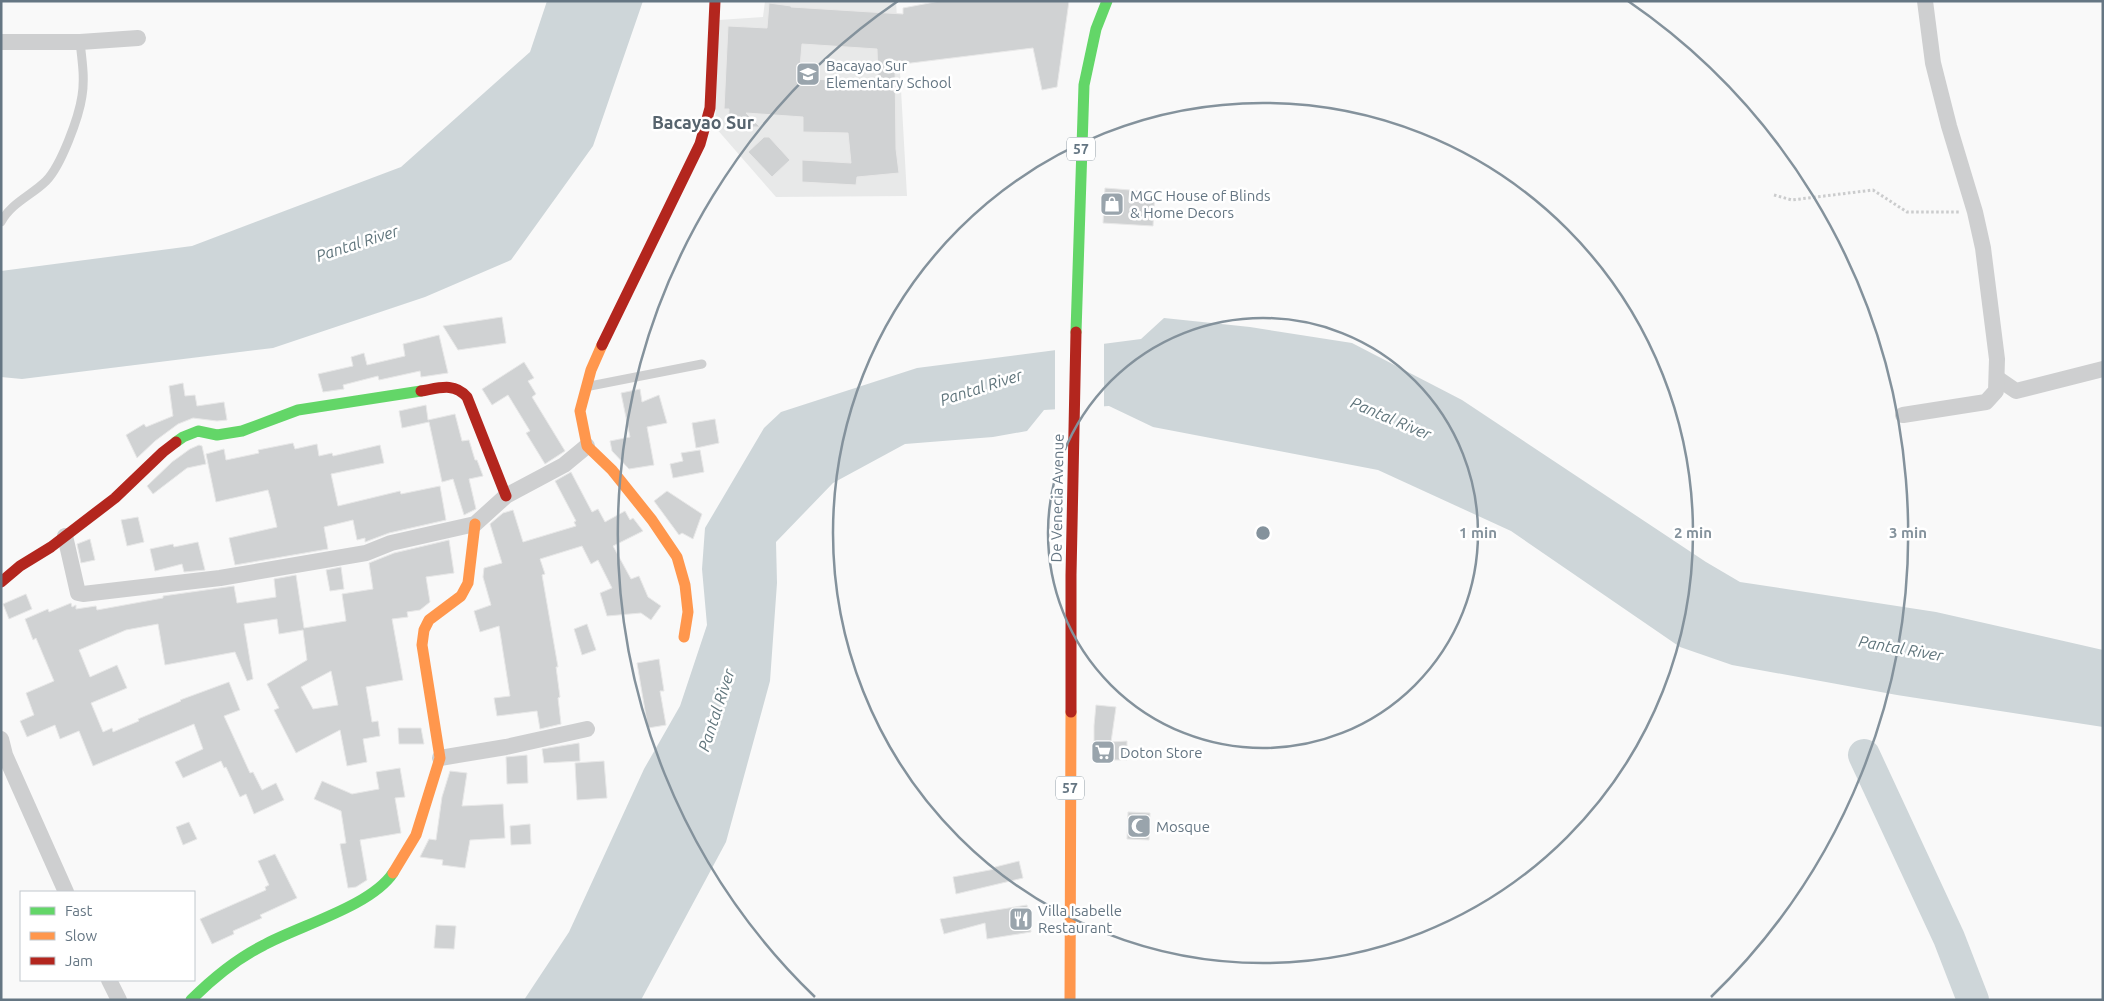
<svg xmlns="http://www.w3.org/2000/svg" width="2104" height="1001" font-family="Ubuntu,sans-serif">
	<rect width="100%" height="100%" fill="#f9f9f9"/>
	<polygon fill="#e8e9e9" points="765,1 896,1 907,196 776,197 715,127 719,20 763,17"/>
	<g fill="#ced6d9">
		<polygon points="547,1 643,1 593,146 511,260 425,297 273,348 22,379 1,377 1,271 192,246 401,167 530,52"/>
		<polygon points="1164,318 1250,327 1352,343 1462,400 1706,562 1740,582 1936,612 2103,650 2103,727 1897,695 1732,665 1680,647 1511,531 1378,470 1153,427 1109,406 1044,410 1027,431 993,437 905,444 833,483 776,542 777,583 770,681 726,842 641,1000 524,1000 569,932 644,769 680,706 707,625 702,569 705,528 764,428 781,412 917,368 1141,339"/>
	</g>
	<polygon fill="#f9f9f9" points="1104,342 1104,409 1055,412 1055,349"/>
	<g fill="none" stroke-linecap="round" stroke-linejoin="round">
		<polyline stroke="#ced6d9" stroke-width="32" points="1864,755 1949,938 1973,1000"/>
	</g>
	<g fill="#d0d2d3" stroke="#e8e8e8" fill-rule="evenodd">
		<path d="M940 1H1069L1057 87 1042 90 1033 48 895 65 896 149 899 173 857 177 856 185 802 182V160L851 163 848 133 803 132V117L746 113 760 127H728L729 109H724L728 26 767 28 769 3 791 6V7L903 14V8ZM802 44 877 49 878 81 799 79Z"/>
		<polygon points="764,137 769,137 790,160 772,177 748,152"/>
		<polygon points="1105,188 1155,192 1153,226 1103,223"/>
		<polygon points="502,317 506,343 458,350 443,326"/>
		<polygon points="439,335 448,373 421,377 420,371 379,380 378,376 343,385 344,389 323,392 318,374 353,366 351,357 364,353 367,365 405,356 403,344"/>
		<polygon points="524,362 534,378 528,381 536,394 532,397 565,451 545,464 526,433 530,431 508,395 492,405 482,389"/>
		<polygon points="183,383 185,396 195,395 197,406 224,402 227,420 217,421 193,418 178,424 155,441 137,458 126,435 144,424 146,427 173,416 169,386"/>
		<polygon points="640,389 642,402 659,395 667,423 647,427 654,465 629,469 612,451 610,441 630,437 621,393"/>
		<polygon points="426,405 428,420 455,414 462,441 469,440 475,460 477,460 483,476 469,479 476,509 464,515 453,479 442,482 429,422 402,428 399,411"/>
		<polygon points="715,419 719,443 696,448 692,423"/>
		<polygon points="293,443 295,449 317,444 319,456 332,453 333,456 380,445 384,463 331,474 338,506 400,491 401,494 440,486 446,520 389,533 365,542 365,538 357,540 353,520 324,527 328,549 235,565 229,538 277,527 270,497 268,490 216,502 206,454 224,449 226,460 259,453 258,450"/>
		<polygon points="199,445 202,446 206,464 187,468 153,494 147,486 172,462 190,449"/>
		<polygon points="700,450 704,472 673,478 670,464 683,461 681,453"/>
		<polygon points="571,472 592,512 598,509 605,522 625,511 630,520 633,518 643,531 613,546 631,579 639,576 648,597 661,606 651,620 641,613 607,616 600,593 612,588 598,560 591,564 582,546 540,559 545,574 542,575 558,667 556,667 560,697 558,698 561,724 540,729 537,711 497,716 494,698 510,696 499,626 480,632 474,611 491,605 483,577 484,568 502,563 490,524 503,513 513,510 523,542 576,526 574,522 576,521 555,481"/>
		<polygon points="667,491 702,514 693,539 682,533 679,535 654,501"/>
		<polygon points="138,517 144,542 127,546 121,520"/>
		<polygon points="90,539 95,560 81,563 77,544"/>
		<path d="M449 540 454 573 426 577 430 602 420 610 407 612 408 617 392 619 403 680 366 687 372 722 378 721 380 736 363 739 367 762 347 766 340 730 296 753 274 710 279 708 267 684 307 660 303 630 279 634 277 619 244 624 253 679 247 681 235 652 165 665 158 624 126 630 79 650 90 677 117 665 127 688 91 703 103 732 112 728 113 732 139 721 138 719 181 701 180 700 229 682 240 710 224 716 250 773 253 772 262 790 276 783 284 800 254 814 246 794 240 797 226 767 224 768 221 761 183 778 175 762 203 749 194 724 93 766 79 731 60 739 55 725 27 737 20 721 34 715 26 693 54 681 36 638 33 640 25 619 48 609 49 612 71 603 72 607 76 605V609L96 606 97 610 163 598V596L234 586 237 603 276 597 274 579 296 575 304 628 346 621 342 594 373 589 369 563 394 553ZM331 671 338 705 313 709 301 687Z"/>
		<polygon points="198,542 205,570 184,572 182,564 155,571 150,549 173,544 174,547"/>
		<polygon points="341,567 344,589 330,591 326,570"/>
		<polygon points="26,594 32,609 9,619 3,604"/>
		<polygon points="587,624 596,650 582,655 574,629"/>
		<polygon points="659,659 664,691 660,691 666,725 648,728 637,663"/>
		<polygon points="1096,705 1116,707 1111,742 1127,741 1127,760 1094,760 1094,726"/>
		<polygon points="398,728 421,728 424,744 399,744"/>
		<polygon points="579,743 580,761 544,763 542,749"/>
		<polygon points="527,755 528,783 507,784 506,757"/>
		<polygon points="604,761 607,798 577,800 575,763"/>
		<polygon points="400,768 405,797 395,798 401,833 360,840 367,880 356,887 348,888 340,844 346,843 341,811 314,799 322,781 352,794 379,789 376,772"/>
		<polygon points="450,771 467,773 462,806 503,804 505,838 470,840 465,868 442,865 443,860 420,857 429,839 436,840 442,797"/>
		<polygon points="1128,812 1150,813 1149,840 1127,839"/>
		<polygon points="189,822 197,839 183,845 176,827"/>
		<polygon points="530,824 531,844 511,845 510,826"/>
		<polygon points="275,854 297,898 260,915 262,918 233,931 234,934 212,944 200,919 266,890 265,887 269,885 258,861"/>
		<polygon points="1019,861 1023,878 956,894 953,877 995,869 995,867"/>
		<polygon points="1027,905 1031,932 987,939 985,923 944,934 940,919"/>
		<polygon points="436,925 456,926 454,949 434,948"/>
	</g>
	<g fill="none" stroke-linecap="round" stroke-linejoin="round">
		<polyline stroke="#cbcccd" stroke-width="3" stroke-dasharray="2.5 2.5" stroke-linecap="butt" points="1774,195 1792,200 1873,190 1907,212 1959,212"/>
		<g stroke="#cecfd0" stroke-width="9">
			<path d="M1 222C11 203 32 195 46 181 61 166 79 117 82 96 85 78 82 60 80 42"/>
			<polyline points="590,386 702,364"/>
		</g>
		<g stroke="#cecfd0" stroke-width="16">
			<polyline points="1,42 80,42 138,38"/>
			<polyline points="1997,378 2016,391 2103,369"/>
			<polyline points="1903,415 1986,402 1996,391 1997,359 1983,248 1975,212 1949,126 1933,63 1925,1"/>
			<polyline points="65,536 78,593 83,594 220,578 366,553 391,543 475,524 506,496 564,465 587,446"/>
			<polyline points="1,739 5,755 66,892"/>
			<polyline points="440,758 506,747 587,729"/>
			<polyline points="109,980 119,1000"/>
		</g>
		<g stroke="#63d668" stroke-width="11">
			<polyline points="1076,332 1084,85 1096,29 1107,1"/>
			<polyline points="176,442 183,437 198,431 217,435 242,431 298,410 421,391"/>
			<path d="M191 1000C213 978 236 959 264 945 301 925 371 906 393 873"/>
		</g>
		<g stroke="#ff974d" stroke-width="11">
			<polyline points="602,345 591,370 580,411 587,446 612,470 652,520 677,557 685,585 688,612 684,637"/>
			<polyline points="393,873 416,835 440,758 422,645 424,630 429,620 461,596 468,583 475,524"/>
			<polyline points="1070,1000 1071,712"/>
		</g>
		<g stroke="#b3261e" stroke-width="11">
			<polyline points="602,345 700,144 710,108 715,1"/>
			<path d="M421 391C439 388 454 382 467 397L506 496"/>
			<polyline points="1,582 20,566 51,547 115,498 163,452 176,442"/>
			<polyline points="1071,712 1071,575 1076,332"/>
		</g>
	</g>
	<g fill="none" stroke="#84929c" stroke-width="2.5">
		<circle cx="1263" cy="533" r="215"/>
		<circle cx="1263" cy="533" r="430"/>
		<path d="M815 997A645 645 0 0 1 898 1M1628 1A645 645 0 0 1 1711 997"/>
	</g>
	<defs>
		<g id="school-square" transform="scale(1.25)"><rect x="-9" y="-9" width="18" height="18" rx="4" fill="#99a4ac" stroke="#fff"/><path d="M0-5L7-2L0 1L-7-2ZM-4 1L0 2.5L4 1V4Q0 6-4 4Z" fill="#fff"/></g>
		<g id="shop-square" transform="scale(1.25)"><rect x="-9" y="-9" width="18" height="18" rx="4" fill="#99a4ac" stroke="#fff"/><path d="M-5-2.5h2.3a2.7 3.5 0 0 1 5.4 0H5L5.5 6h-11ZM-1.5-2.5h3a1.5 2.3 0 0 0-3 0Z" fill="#fff"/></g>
		<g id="supermarket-square" transform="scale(1.25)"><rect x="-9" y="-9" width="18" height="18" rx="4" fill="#99a4ac" stroke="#fff"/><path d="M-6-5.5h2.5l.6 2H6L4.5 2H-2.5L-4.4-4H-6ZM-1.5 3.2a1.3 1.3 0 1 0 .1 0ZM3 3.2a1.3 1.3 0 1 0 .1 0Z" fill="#fff"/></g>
		<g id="mosque-square" transform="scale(1.25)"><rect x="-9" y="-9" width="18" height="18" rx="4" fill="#99a4ac" stroke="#fff"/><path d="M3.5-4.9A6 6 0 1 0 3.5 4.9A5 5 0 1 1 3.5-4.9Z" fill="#fff"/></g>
		<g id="restaurant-square" transform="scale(1.25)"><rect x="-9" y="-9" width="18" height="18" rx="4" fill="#99a4ac" stroke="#fff"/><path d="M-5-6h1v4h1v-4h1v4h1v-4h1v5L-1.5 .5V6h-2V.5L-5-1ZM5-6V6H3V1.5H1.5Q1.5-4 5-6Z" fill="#fff"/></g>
	</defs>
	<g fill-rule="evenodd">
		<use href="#school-square" x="808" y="74"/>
		<use href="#shop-square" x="1112" y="204"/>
		<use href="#supermarket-square" x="1103" y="752"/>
		<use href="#mosque-square" x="1139" y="826"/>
		<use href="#restaurant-square" x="1021" y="919"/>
	</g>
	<g text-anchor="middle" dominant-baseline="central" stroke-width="5" stroke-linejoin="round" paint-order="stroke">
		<g fill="#fff" stroke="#939fa8" stroke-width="1">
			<rect x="1067" y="137.5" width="28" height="23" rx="4"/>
			<rect x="1056" y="776.5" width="28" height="23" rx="4"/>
		</g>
		<g font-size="14" font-weight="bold" fill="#657683">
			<text x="1081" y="149">57</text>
			<text x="1070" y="788">57</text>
		</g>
		<g font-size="15" fill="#657683" stroke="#fff" text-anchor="start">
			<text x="826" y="65">Bacayao Sur<tspan x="826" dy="17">Elementary School</tspan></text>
			<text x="1130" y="195">MGC House of Blinds<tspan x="1130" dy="17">&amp; Home Decors</tspan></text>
			<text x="1120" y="752">Doton Store</text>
			<text x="1156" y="826">Mosque</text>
			<text x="1038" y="910">Villa Isabelle<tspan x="1038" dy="17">Restaurant</tspan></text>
		</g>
		<g font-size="15" fill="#657683" stroke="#fff">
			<text transform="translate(1057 498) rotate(-89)">De Venecia Avenue</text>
		</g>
		<g font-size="16" font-style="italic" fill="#60757c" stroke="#fff">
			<text transform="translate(357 243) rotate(-18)">Pantal River</text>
			<text transform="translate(981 387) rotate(-18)">Pantal River</text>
			<text transform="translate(1391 418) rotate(23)">Pantal River</text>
			<text transform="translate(1901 648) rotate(10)">Pantal River</text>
			<text transform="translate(716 710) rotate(-72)">Pantal River</text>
		</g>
		<g font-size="18" font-weight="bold" fill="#57646e" stroke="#fff">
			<text x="703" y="122">Bacayao Sur</text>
		</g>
	</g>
	<circle cx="1263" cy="533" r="8" fill="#84929c" stroke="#fff" stroke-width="2.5"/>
	<g font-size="15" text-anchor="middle" font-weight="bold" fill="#84929c" stroke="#fff" stroke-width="5" stroke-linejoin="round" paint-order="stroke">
		<text x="1478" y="538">1 min</text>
		<text x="1693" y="538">2 min</text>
		<text x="1908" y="538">3 min</text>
	</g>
	<rect width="2104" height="1001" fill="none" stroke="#657683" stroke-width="5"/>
	<rect x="20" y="891" width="175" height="90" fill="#ffffff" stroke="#c1c8cd"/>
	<rect x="30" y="907" width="25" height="8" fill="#63d668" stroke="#c1c8cd"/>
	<text x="65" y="916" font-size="15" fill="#657683">Fast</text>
	<rect x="30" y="932" width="25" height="8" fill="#ff974d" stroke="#c1c8cd"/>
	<text x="65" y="941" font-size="15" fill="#657683">Slow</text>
	<rect x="30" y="957" width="25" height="8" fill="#b3261e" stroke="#c1c8cd"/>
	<text x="65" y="966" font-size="15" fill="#657683">Jam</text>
</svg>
